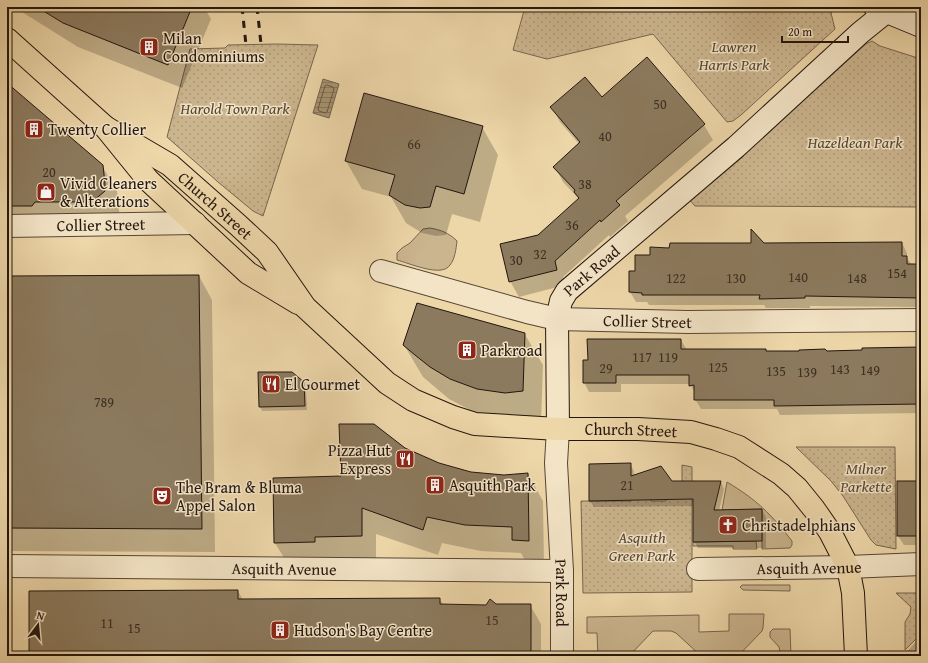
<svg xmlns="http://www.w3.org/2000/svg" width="928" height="663" font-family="'Gentium Book Plus',serif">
	<defs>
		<pattern id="park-dots" width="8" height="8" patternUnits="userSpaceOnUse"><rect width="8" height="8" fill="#cbb58e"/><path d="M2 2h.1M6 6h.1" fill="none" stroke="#ae9b79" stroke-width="1.8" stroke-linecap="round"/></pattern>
		<pattern id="water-rules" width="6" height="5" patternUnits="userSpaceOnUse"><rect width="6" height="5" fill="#a89574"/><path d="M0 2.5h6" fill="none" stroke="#88795e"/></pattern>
	</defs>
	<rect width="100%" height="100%" fill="#edd6a8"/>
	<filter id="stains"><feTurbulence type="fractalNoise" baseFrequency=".005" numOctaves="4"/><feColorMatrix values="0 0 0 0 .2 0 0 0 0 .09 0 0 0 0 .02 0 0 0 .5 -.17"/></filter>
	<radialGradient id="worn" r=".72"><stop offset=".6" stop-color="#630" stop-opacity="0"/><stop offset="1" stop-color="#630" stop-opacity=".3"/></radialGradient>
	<g fill="#cbb58e" stroke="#77664e">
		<path d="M430 228C441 230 449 233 457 241 456 249 455 259 450 265 442 278 409 263 397 260V253L402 248 410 243 423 229Z"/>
		<path d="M727 482C757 500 771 514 792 541V545L790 548 762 549V509L722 510Z"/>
		<polygon points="756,541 757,549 733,549 733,546 693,546 693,542"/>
		<polygon points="742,585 790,585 790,591 743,590 740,587"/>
		<polygon points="729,614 764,614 763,628 762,631 738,656 701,656 676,633 671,631 653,631 629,656 598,656 597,633 587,633 587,617 699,615 699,632 729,631"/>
		<polygon points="773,629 790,629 791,656 781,656 779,647 770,637 770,632"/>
	</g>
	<g fill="url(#park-dots)" stroke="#77664e">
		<polygon points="525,7 834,7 835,8 831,13 835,29 741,115 733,121 727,122 653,34 547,59 513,50"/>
		<polygon points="872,41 880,46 921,59 921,207 695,206 689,199 717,178 866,44"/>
		<polygon points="277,44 318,45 263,216 253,211 218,182 167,137 190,49 225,48 228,45"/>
		<polygon points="796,447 895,447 896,549 876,545 871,540 843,496 831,481"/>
		<polygon points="682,465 692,467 692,592 583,593 581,501 631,501 631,496 651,498 651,501 666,501 668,487 682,482"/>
		<polygon points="896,593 920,593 921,594 921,634 905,650 905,622 910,614 911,607"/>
	</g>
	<polygon fill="url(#water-rules)" stroke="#73624b" points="323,79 339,84 329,118 313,113"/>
	<g fill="#0003">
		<polygon points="14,7 204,7 211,19 182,88 78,47"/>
		<polygon points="647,59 704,125 713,140 625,216 628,221 610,237 609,235 563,277 565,285 519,297 510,281 538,236 579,199 563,182 555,167 579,144 560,122 552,107 601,98"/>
		<polygon points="7,84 102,166 117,191 119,210 119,216 26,231 7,213"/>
		<polygon points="482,127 498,155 480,222 452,214 446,235 436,236 422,233 406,223 391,197 362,189 346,161"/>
		<polygon points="902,243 907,253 907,258 912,265 921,265 921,307 810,306 810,308 766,308 764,305 649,305 647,302 636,302 630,292 636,272 651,256 670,249 764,244"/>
		<polygon points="199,276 212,300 215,552 7,551 7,277"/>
		<polygon points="524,333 543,365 541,423 496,421 470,410 449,399 423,377 404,345"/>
		<polygon points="681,340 687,350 765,350 767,352 826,352 921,348 921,413 780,415 777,409 701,409 695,399 695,393 690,384 621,384 621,392 589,392 584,382"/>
		<polygon points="303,383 306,388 307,410 262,411 260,406"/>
		<polygon points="405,449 438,464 471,473 504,476 528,474 543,501 544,567 528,566 521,553 481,551 442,543 438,555 376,534 376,562 291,569 275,543 342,477"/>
		<polygon points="630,464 634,471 634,476 671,482 721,482 724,489 719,511 762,510 766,517 766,548 698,548 694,541 694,506 594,507 590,501"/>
		<polygon points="921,482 921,545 904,545 898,536"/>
		<polygon points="238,591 243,600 440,599 443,605 530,605 541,624 541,656 30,656"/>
		<polygon points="921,636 921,656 903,656"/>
	</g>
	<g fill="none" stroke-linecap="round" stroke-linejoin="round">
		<polygon stroke="#665641" stroke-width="1" points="327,85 333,87 334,89 327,112 325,113 319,111 318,109 325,86"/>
	</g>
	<g fill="#8c7a5e" stroke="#23160e">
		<polygon points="37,7 192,7 168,65 63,23"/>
		<polygon points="647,57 705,124 616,201 620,205 601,222 600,220 555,261 557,270 509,282 500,244 538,235 579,198 574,192 575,190 553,167 580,142 550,107 585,77 602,97"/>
		<polygon points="7,83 103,165 105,184 105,191 92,202 35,202 32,206 7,206"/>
		<polygon points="364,93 483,126 464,194 436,186 430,207 420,208 405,205 389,195 395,175 345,161"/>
		<polygon points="751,229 764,243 902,242 902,256 907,256 907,264 921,264 921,298 805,296 805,298 759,299 760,295 642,295 642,293 629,292 629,271 635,271 635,255 650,255 650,247 669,248 670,243 751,243"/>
		<polygon points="199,275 202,529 7,528 7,276"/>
		<polygon points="417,303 525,333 523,391 505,393 477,389 450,379 430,367 415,355 403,345"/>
		<polygon points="587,339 681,339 681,349 766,349 766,351 799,351 799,350 825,349 827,351 862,350 862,348 921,347 921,404 774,406 774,400 694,400 694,385 689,386 689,375 616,375 616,383 583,383 583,360 588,360"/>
		<polygon points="258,372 292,372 304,382 305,406 259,407"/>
		<polygon points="339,424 374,424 405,448 439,463 471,472 504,475 528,473 529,541 512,540 512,527 465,525 427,517 423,530 362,508 362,536 315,537 315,542 274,543 273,478 341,476"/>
		<polygon points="631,463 631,476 661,466 672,481 721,481 714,510 762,509 762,541 693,542 693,499 589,501 589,464"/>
		<rect x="897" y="481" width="24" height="55"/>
		<polygon points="238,590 238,599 440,598 440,604 486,605 490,599 496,604 531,604 531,656 29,656 29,591"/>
	</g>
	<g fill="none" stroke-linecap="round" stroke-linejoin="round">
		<g stroke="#564634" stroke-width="24">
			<g id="street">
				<path id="s1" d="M7 226 195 223"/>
				<path id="s2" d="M381 271 527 312 557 319 688 322 921 320"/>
				<path id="s3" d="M558 429 556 463 562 571V656"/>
				<path id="s4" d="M7 566 562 571"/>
				<path id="s5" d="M698 569 848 567 921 564"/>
			</g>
		</g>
		<g stroke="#23160e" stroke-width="24">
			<g id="secondary">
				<polyline points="875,7 921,26"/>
				<path id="s6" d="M558 429 557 319 561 301 567 291 736 147 860 33 886 12"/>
			</g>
		</g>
		<g stroke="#23160e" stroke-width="24">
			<g id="primary">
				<polyline points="7,39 105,127 148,180 248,273 298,303"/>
				<path id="s7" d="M105 127 170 165 238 225 267 252 305 307 387 383 413 400 453 417 475 424 558 429H638L691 432 716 439 739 447 781 474 797 488 814 509 830 532 848 567 853 593 856 656"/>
			</g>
		</g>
		<use href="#street" stroke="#f3e4c6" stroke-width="22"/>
		<use href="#secondary" stroke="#f3e4c6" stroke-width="22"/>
		<use href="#primary" stroke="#edd6a8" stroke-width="22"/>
		<g stroke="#23160e" stroke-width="3" stroke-dasharray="7 7" stroke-linecap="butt">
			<polyline points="242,7 246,45"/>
			<polyline points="257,7 261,44"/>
		</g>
	</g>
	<defs>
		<g id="building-square" transform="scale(1)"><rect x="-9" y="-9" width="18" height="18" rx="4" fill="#8f2418" stroke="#f3e4c6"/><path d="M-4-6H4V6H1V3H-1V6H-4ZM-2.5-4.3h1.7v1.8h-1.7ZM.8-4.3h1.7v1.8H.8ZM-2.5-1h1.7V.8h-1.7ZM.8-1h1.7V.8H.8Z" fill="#fff"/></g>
		<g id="shop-square" transform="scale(1)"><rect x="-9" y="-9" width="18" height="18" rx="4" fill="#8f2418" stroke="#f3e4c6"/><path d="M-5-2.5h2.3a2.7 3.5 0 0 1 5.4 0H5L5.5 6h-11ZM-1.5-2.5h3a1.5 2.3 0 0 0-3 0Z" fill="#fff"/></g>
		<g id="restaurant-square" transform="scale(1)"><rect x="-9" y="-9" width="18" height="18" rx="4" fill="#8f2418" stroke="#f3e4c6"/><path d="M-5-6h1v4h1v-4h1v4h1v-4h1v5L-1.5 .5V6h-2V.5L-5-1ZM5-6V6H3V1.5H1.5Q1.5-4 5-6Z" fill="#fff"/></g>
		<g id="theatre-square" transform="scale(1)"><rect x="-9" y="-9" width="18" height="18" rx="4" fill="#8f2418" stroke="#f3e4c6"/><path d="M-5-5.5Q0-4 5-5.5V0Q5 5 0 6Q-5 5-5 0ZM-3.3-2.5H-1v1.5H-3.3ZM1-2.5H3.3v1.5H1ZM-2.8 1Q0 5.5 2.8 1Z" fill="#fff"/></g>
		<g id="church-square" transform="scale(1)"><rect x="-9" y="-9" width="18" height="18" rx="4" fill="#8f2418" stroke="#f3e4c6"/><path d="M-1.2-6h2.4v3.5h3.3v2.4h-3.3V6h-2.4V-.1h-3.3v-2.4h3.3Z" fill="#fff"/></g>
	</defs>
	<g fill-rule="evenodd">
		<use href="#building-square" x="149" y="47"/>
		<use href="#building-square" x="34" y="129"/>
		<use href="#shop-square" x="46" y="192"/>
		<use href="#building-square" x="467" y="350"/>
		<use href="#restaurant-square" x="271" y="384"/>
		<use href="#restaurant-square" x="405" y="459"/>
		<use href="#building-square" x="435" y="485"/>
		<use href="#theatre-square" x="162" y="496"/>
		<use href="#church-square" x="728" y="525"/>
		<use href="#building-square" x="280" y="630"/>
	</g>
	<g text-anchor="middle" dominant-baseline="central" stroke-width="3" stroke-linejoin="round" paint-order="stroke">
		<g font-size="14" fill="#3d2f22">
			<text x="660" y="104">50</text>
			<text x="605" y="136">40</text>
			<text x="414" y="144">66</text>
			<text x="49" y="172">20</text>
			<text x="585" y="184">38</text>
			<text x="572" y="225">36</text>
			<text x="540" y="254">32</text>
			<text x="516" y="260">30</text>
			<text x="897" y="273">154</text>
			<text x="798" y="277">140</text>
			<text x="676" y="278">122</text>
			<text x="736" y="278">130</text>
			<text x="857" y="278">148</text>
			<text x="642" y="357">117</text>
			<text x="668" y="357">119</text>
			<text x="718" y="367">125</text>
			<text x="606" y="368">29</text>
			<text x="840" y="369">143</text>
			<text x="870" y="370">149</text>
			<text x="776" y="371">135</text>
			<text x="807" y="372">139</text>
			<text x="104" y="402">789</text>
			<text x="627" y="485">21</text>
			<text x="492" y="620">15</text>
			<text x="107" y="623">11</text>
			<text x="134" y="628">15</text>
		</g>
		<g font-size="16" fill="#23160e" stroke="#f3e4c6" text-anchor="start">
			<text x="163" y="38">Milan<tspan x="163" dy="18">Condominiums</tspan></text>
			<text x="48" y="129">Twenty Collier</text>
			<text x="60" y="183">Vivid Cleaners<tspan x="60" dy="18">&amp; Alterations</tspan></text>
			<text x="481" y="350">Parkroad</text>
			<text x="285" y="384">El Gourmet</text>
			<text x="391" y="450" text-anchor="end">Pizza Hut<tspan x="391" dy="18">Express</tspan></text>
			<text x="449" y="485">Asquith Park</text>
			<text x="176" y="487">The Bram &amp; Bluma<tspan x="176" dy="18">Appel Salon</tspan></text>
			<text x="742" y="525">Christadelphians</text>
			<text x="294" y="630">Hudson's Bay Centre</text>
		</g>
		<g font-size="16" font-style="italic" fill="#554634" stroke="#f3e4c6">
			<text x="734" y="46">Lawren<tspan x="734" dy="18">Harris Park</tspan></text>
			<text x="235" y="108">Harold Town Park</text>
			<text x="855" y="142">Hazeldean Park</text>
			<text x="866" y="468">Milner<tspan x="866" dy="18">Parkette</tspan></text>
			<text x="642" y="537">Asquith<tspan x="642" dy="18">Green Park</tspan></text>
		</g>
		<g font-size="16" fill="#23160e" stroke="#f3e4c6">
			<text stroke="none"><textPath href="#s7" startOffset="136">Church Street</textPath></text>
			<text stroke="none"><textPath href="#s1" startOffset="94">Collier Street</textPath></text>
			<text stroke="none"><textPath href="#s6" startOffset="172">Park Road</textPath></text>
			<text stroke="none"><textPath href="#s2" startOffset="273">Collier Street</textPath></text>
			<text stroke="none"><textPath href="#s7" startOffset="638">Church Street</textPath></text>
			<text stroke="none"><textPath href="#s5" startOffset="111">Asquith Avenue</textPath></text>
			<text stroke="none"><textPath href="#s4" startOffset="277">Asquith Avenue</textPath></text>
			<text stroke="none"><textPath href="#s3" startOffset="164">Park Road</textPath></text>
		</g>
	</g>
	<rect width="928" height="663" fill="none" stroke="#edd6a8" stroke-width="24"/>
	<rect x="8" y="8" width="912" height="647" fill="none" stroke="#23160e" stroke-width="2"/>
	<rect x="12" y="12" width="904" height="639" fill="none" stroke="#23160e"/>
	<g transform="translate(38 625) rotate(16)" stroke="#f3e4c6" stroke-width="3" paint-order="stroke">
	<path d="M0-3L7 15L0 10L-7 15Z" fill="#23160e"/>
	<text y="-6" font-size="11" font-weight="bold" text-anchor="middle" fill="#23160e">N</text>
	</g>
	<path d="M782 36v6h66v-6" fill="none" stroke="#23160e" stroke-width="2"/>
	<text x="788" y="36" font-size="12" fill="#23160e" stroke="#f3e4c6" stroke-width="3" paint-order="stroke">20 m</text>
	<rect width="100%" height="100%" filter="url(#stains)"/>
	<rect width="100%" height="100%" fill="url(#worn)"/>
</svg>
